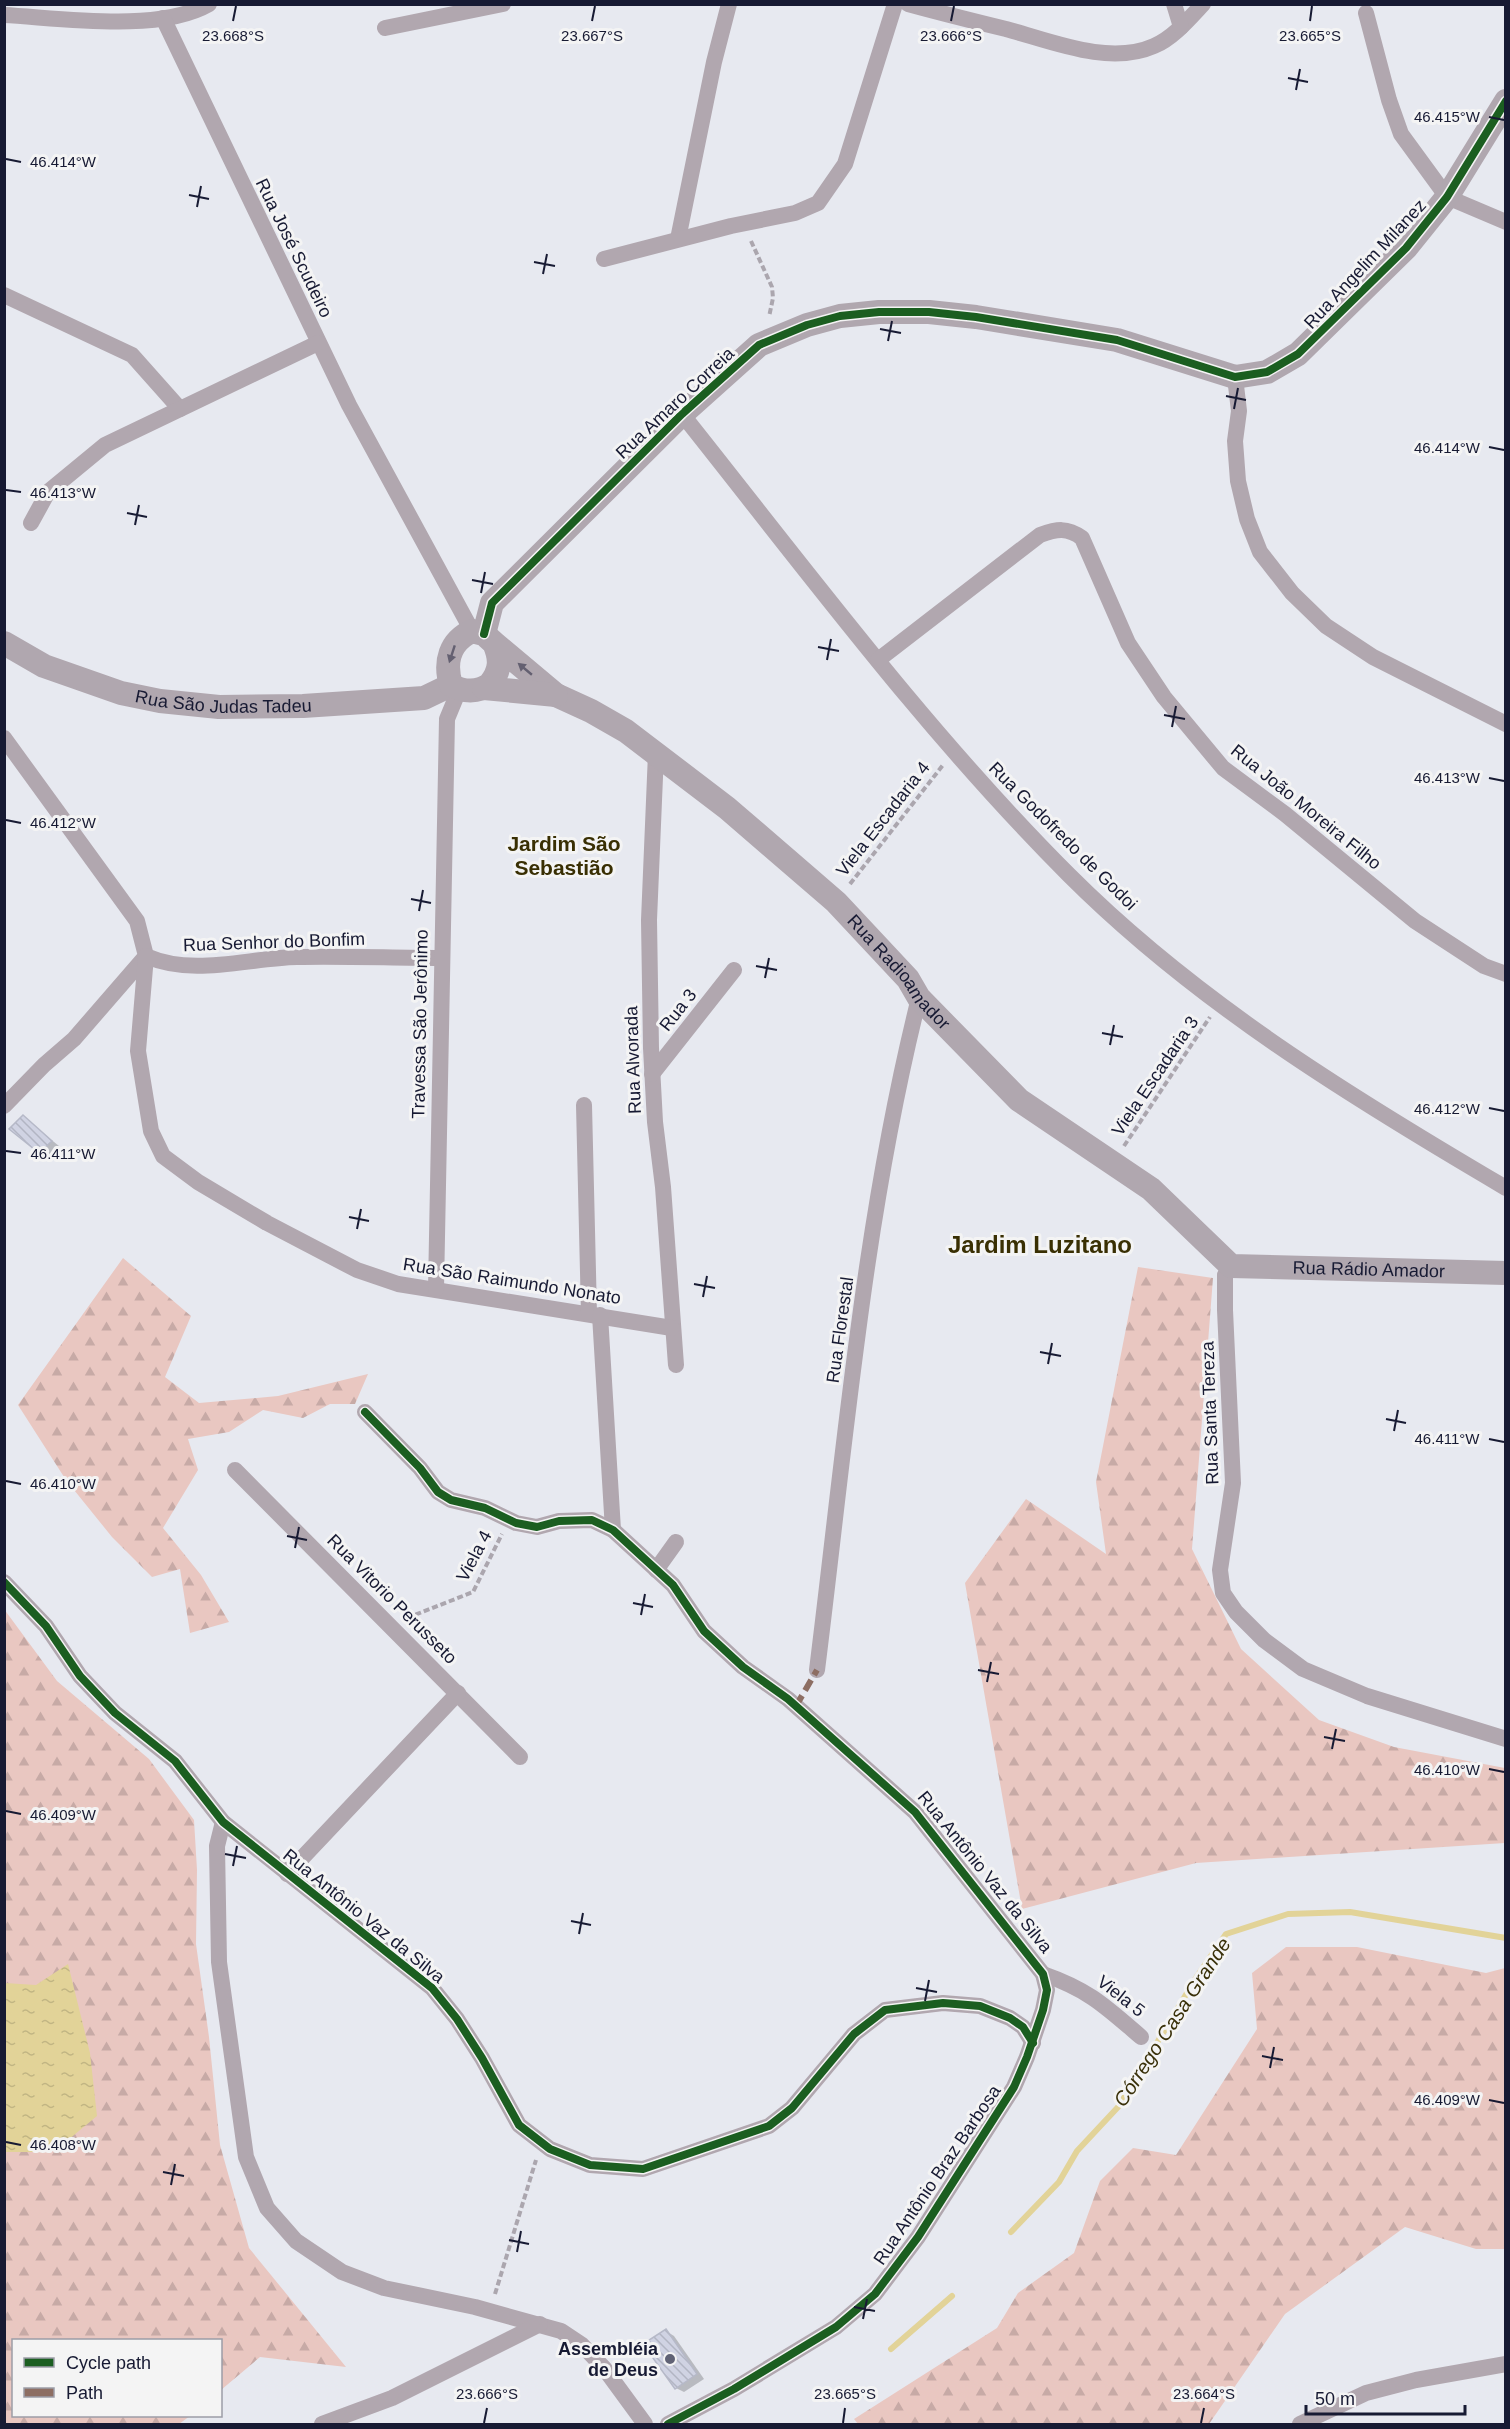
<svg xmlns="http://www.w3.org/2000/svg" width="1510" height="2429" font-family="Helvetica,sans-serif">
	<defs>
		<pattern id="forest-firs" width="22" height="20" patternUnits="userSpaceOnUse" patternTransform="scale(1.5)"><rect width="22" height="20" fill="#e9c7c1"/><path d="M5 1l3.5 6h-7zM16 11l3.5 6h-7z" fill="#c7aaa6"/></pattern>
		<pattern id="water-ripples" width="26" height="14" patternUnits="userSpaceOnUse" patternTransform="scale(1.5)"><rect width="26" height="14" fill="#e2d398"/><path d="M2 4q2-2 4 0t4 0M15 11q2-2 4 0t4 0" fill="none" stroke="#c1b583"/></pattern>
		<pattern id="building-back-hatch" width="6" height="6" patternUnits="userSpaceOnUse" patternTransform="scale(1.5)"><rect width="6" height="6" fill="#d0d3e3"/><path d="M-1 5l2 2M0 0l6 6M5-1l2 2" fill="none" stroke="#b2b5c3"/></pattern>
	</defs>
	<rect width="100%" height="100%" fill="#e7e9f0"/>
	<g fill="url(#forest-firs)">
		<polygon points="123,1258 191,1316 165,1377 199,1403 278,1396 368,1374 355,1404 330,1404 303,1418 263,1410 229,1432 188,1439 198,1470 163,1528 201,1575 229,1622 190,1633 180,1569 152,1577 112,1537 66,1480 18,1405"/>
		<polygon points="1138,1267 1213,1278 1192,1549 1241,1649 1319,1720 1394,1747 1505,1768 1505,1843 1196,1863 1022,1909 965,1583 1026,1499 1106,1554 1096,1482"/>
		<polygon points="4,1609 57,1681 149,1759 194,1820 197,1870 196,1944 209,2037 220,2145 249,2248 346,2367 260,2357 221,2390 220,2340 14,2340 14,2416 190,2416 179,2424 5,2424"/>
		<polygon points="1286,1947 1357,1947 1486,1973 1505,1968 1505,2249 1476,2249 1405,2227 1285,2314 1209,2424 858,2424 854,2419 997,2328 1018,2293 1074,2253 1100,2181 1133,2148 1176,2155 1257,2029 1252,1973"/>
	</g>
	<polygon fill="url(#water-ripples)" points="68,1964 90,2053 97,2116 68,2140 48,2152 5,2152 5,1983 36,1985"/>
	<g fill="#0003">
		<polygon points="23,1117 59,1146 48,1156 40,1152"/>
		<polygon points="666,2331 674,2336 704,2379 684,2392 676,2388"/>
	</g>
	<g fill="none" stroke-linecap="round" stroke-linejoin="round">
		<g stroke="#e2d398" stroke-width="6">
			<polyline points="1011,2232 1059,2182 1077,2151 1119,2106 1196,1978 1226,1934 1288,1914 1350,1912 1506,1938"/>
			<polyline points="891,2349 952,2296"/>
		</g>
	</g>
	<g fill="url(#building-back-hatch)" stroke="#b6b9c8" stroke-width="1.5">
		<polygon points="23,1115 52,1141 39,1153 9,1129"/>
		<polygon points="666,2329 697,2374 675,2389 643,2344"/>
	</g>
	<g fill="none" stroke-linecap="round" stroke-linejoin="round">
		<g stroke="#aba6ae" stroke-width="4" stroke-dasharray="6 3" stroke-linecap="butt">
			<polyline points="751,241 772,287 773,298 769,317"/>
			<polyline points="850,884 943,765"/>
			<polyline points="1124,1146 1210,1017"/>
			<polyline points="407,1618 473,1592 502,1534"/>
			<polyline points="495,2294 536,2160"/>
		</g>
		<g stroke="#b1a7af" stroke-width="16">
			<path d="M908 4C941 13 973 21 1006 29 1051 41 1109 66 1154 46 1173 38 1189 19 1203 4"/>
			<polyline points="1174,4 1181,27"/>
			<polyline points="1366,13 1389,100 1401,134 1447,197 1506,222"/>
			<path d="M4 15C61 18 159 33 209 4"/>
			<polyline points="163,18 349,405 472,631"/>
			<polyline points="385,28 503,4"/>
			<polyline points="678,239 714,62 729,4"/>
			<polyline points="604,259 731,226 795,213 818,203 845,164 895,4"/>
			<polyline points="4,295 132,355 180,409"/>
			<polyline points="1235,377 1239,411 1235,441 1238,481 1247,519 1260,552 1292,593 1326,626 1373,657 1506,724"/>
			<path d="M682 414C807 571 927 733 1069 875 1196 1002 1351 1097 1506 1188"/>
			<polyline points="31,523 48,492 105,445 318,343"/>
			<path d="M878 660 1040 535C1057 529 1067 527 1082 538L1128 643 1164 697 1223 768 1285 814 1415 921 1484 966 1506 974"/>
			<polyline points="4,738 137,921 146,956 74,1039 44,1065 4,1106"/>
			<polyline points="656,753 649,920 651,1048 655,1122 663,1187 676,1365"/>
			<path d="M441 958C393 958 345 956 297 957 247 958 194 977 146 956L138 1051 151 1131 163 1156 198 1182 267 1223 357 1270 398 1284 672 1328"/>
			<polyline points="652,1074 734,970"/>
			<polyline points="584,1105 589,1314"/>
			<polyline points="1231,1266 1225,1275 1225,1310 1233,1483 1220,1570 1223,1593 1236,1612 1264,1640 1303,1669 1367,1696 1506,1739"/>
			<polyline points="436,1289 447,719 459,690"/>
			<polyline points="600,1315 613,1530"/>
			<polyline points="365,1412 420,1468 438,1492 451,1500 485,1508 516,1523 537,1527 559,1521 592,1520 613,1530 673,1585 704,1631 743,1667 788,1699 915,1812 1043,1974 1047,1990 1043,2010 1027,2057 1014,2087 918,2237 875,2294 836,2327 734,2389 668,2424"/>
			<polyline points="235,1470 520,1757"/>
			<polyline points="656,1570 676,1542"/>
			<polyline points="4,1582 46,1626 80,1676 115,1713 175,1761 223,1822 432,1988 457,2019 482,2058 519,2125 550,2149 590,2165 643,2169 769,2126 792,2108 854,2034 885,2010 943,2003 980,2006 1010,2018 1023,2027 1033,2043"/>
			<path d="M817 1670C845 1446 864 1217 919 998"/>
			<polyline points="223,1822 217,1846 219,1962 246,2157 267,2208 296,2241 342,2272 384,2288 475,2307 561,2331 582,2345 604,2368 645,2424"/>
			<polyline points="287,1874 458,1693"/>
			<path d="M1043 1974C1089 1990 1105 2006 1141 2037"/>
			<polyline points="322,2424 392,2398 540,2324"/>
			<polyline points="1300,2424 1366,2393 1416,2380 1506,2364"/>
		</g>
		<g stroke="#b0a7af" stroke-width="24">
			<polyline points="484,634 492,603 682,414 759,345 807,325 840,316 879,312 929,312 976,317 1117,340 1235,377 1267,372 1298,354 1406,248 1447,197 1506,101"/>
			<path id="s1" d="M4 643 44 666 121 693 160 701 219 707 303 706 424 698 451 685"/>
			<path id="s2" d="M494 643C501 659 501 670 490 684 478 693 463 692 451 685 444 662 450 641 472 631L484 634 494 643 556 695 591 711 626 731 727 808 836 902 908 979 919 998 1019 1100 1151 1189 1231 1266 1506 1273"/>
			<polyline points="484,688 556,695"/>
		</g>
		<polyline stroke="#8d6e63" stroke-width="6" stroke-dasharray="12 6" stroke-linecap="butt" points="796,1706 817,1670"/>
		<g stroke="#f4f4f4" stroke-width="11">
			<g id="cycleway">
				<polyline points="484,634 492,603 682,414 759,345 807,325 840,316 879,312 929,312 976,317 1117,340 1235,377 1267,372 1298,354 1406,248 1447,197 1506,101"/>
				<polyline points="365,1412 420,1468 438,1492 451,1500 485,1508 516,1523 537,1527 559,1521 592,1520 613,1530 673,1585 704,1631 743,1667 788,1699 915,1812 1043,1974 1047,1990 1043,2010 1027,2057 1014,2087 918,2237 875,2294 836,2327 734,2389 668,2424"/>
				<polyline points="4,1582 46,1626 80,1676 115,1713 175,1761 223,1822 432,1988 457,2019 482,2058 519,2125 550,2149 590,2165 643,2169 769,2126 792,2108 854,2034 885,2010 943,2003 980,2006 1010,2018 1023,2027 1033,2043"/>
			</g>
		</g>
		<use href="#cycleway" stroke="#1b5e20" stroke-width="8"/>
	</g>
	<defs><path id="oneway-solid" d="M-6-.8H1V-3.2L6.5 0L1 3.2V.8H-6Z" transform="scale(1.5)"/></defs>
	<g fill="#646071">
		<use href="#oneway-solid" transform="translate(452 654) rotate(108)"/>
		<use href="#oneway-solid" transform="translate(525 669) rotate(-140)"/>
	</g>
	<path fill="none" stroke="#171a33" stroke-width="2" d="M233 21 236 6M592 21 595 6M951 21 954 6M1310 21 1312 6M1288 78 1308 82M1296 90 1300 69M1489 117 1504 120M6 159 21 162M189 195 209 199M197 207 201 186M534 262 555 266M543 274 547 254M880 329 901 333M888 341 892 321M1226 396 1246 400M1234 409 1238 388M1489 447 1504 450M6 490 21 492M127 513 147 517M135 525 139 505M472 580 493 584M481 593 485 572M818 647 839 651M827 660 831 639M1164 715 1185 719M1172 727 1176 706M1489 778 1504 781M6 820 21 823M411 899 431 903M419 911 423 890M756 966 777 970M765 978 769 958M1102 1033 1123 1037M1110 1045 1114 1025M1489 1108 1504 1111M6 1151 21 1153M349 1217 369 1221M357 1229 361 1209M694 1284 715 1288M703 1297 707 1276M1040 1352 1061 1356M1048 1364 1052 1343M1386 1419 1406 1423M1394 1431 1398 1410M1489 1439 1504 1442M6 1481 21 1484M287 1536 307 1540M295 1548 299 1527M633 1603 653 1607M641 1615 645 1594M978 1670 999 1674M987 1682 991 1662M1324 1737 1345 1741M1332 1749 1336 1729M1489 1769 1504 1772M6 1811 21 1814M225 1854 246 1858M233 1866 237 1846M571 1921 591 1925M579 1934 583 1913M916 1988 937 1992M925 2001 929 1980M1262 2056 1283 2060M1270 2068 1274 2047M1489 2100 1504 2103M6 2142 21 2145M163 2172 184 2176M171 2185 175 2164M509 2240 529 2244M517 2252 521 2231M854 2307 875 2311M863 2319 867 2299M484 2423 487 2408M843 2423 845 2408M1201 2423 1204 2408"/>
	<circle fill="#606275" stroke="#f4f4f4" stroke-width="2" cx="670" cy="2359" r="6"/>
	<g text-anchor="middle" dominant-baseline="central" stroke-width="6" stroke-linejoin="round" paint-order="stroke">
		<g font-size="18" fill="#171a33" stroke="#f4f4f4">
			<text transform="translate(294 248) rotate(64)">Rua José Scudeiro</text>
			<text transform="translate(1365 264) rotate(-47)">Rua Angelim Milanez</text>
			<text transform="translate(675 403) rotate(-43)">Rua Amaro Correia</text>
			<text stroke="none"><textPath href="#s1" startOffset="231">Rua São Judas Tadeu</textPath></text>
			<text transform="translate(1306 807) rotate(39)">Rua João Moreira Filho</text>
			<text transform="translate(883 819) rotate(-52)">Viela Escadaria 4</text>
			<text transform="translate(1063 836) rotate(45)">Rua Godofredo de Godoi</text>
			<text transform="translate(274 942) rotate(-2)">Rua Senhor do Bonfim</text>
			<text stroke="none"><textPath href="#s2" startOffset="700">Rua Radioamador</textPath></text>
			<text transform="translate(678 1010) rotate(-52)">Rua 3</text>
			<text transform="translate(420 1024) rotate(-89)">Travessa São Jerônimo</text>
			<text transform="translate(633 1060) rotate(-92)">Rua Alvorada</text>
			<text transform="translate(1155 1076) rotate(-56)">Viela Escadaria 3</text>
			<text stroke="none"><textPath href="#s2" startOffset="1284">Rua Rádio Amador</textPath></text>
			<text transform="translate(512 1281) rotate(9)">Rua São Raimundo Nonato</text>
			<text transform="translate(840 1330) rotate(-82)">Rua Florestal</text>
			<text transform="translate(1210 1413) rotate(-92)">Rua Santa Tereza</text>
			<text transform="translate(474 1556) rotate(-62)">Viela 4</text>
			<text transform="translate(392 1599) rotate(45)">Rua Vitorio Perusseto</text>
			<text transform="translate(985 1872) rotate(51)">Rua Antônio Vaz da Silva</text>
			<text transform="translate(364 1916) rotate(39)">Rua Antônio Vaz da Silva</text>
			<text transform="translate(1121 1996) rotate(38)">Viela 5</text>
			<text transform="translate(937 2175) rotate(-56)">Rua Antônio Braz Barbosa</text>
		</g>
		<g font-size="18" font-weight="bold" fill="#171a33" stroke="#f4f4f4" text-anchor="end">
			<text x="658" y="2349">Assembléia<tspan x="658" dy="21">de Deus</tspan></text>
		</g>
		<g font-size="20" font-style="italic" fill="#393009" stroke="#f4f4f4">
			<text transform="translate(1172 2022) rotate(-57)">Córrego Casa Grande</text>
		</g>
		<g font-size="21" font-weight="bold" fill="#392f03" stroke="#f4f4f4">
			<text x="564" y="843">Jardim São<tspan x="564" dy="24">Sebastião</tspan></text>
		</g>
		<g font-size="24" font-weight="bold" fill="#392f03" stroke="#f4f4f4">
			<text x="1040" y="1244">Jardim Luzitano</text>
		</g>
	</g>
	<g font-size="15" text-anchor="middle" fill="#171a33" stroke="#f4f4f4" stroke-width="6" stroke-linejoin="round" paint-order="stroke">
		<text x="233" y="41">23.668°S</text>
		<text x="592" y="41">23.667°S</text>
		<text x="951" y="41">23.666°S</text>
		<text x="1310" y="41">23.665°S</text>
		<text x="1447" y="122">46.415°W</text>
		<text x="63" y="167">46.414°W</text>
		<text x="1447" y="453">46.414°W</text>
		<text x="63" y="498">46.413°W</text>
		<text x="1447" y="783">46.413°W</text>
		<text x="63" y="828">46.412°W</text>
		<text x="1447" y="1114">46.412°W</text>
		<text x="63" y="1159">46.411°W</text>
		<text x="1447" y="1444">46.411°W</text>
		<text x="63" y="1489">46.410°W</text>
		<text x="1447" y="1775">46.410°W</text>
		<text x="63" y="1820">46.409°W</text>
		<text x="1447" y="2105">46.409°W</text>
		<text x="63" y="2150">46.408°W</text>
		<text x="487" y="2399">23.666°S</text>
		<text x="845" y="2399">23.665°S</text>
		<text x="1204" y="2399">23.664°S</text>
	</g>
	<rect width="1510" height="2429" fill="none" stroke="#171a33" stroke-width="12"/>
	<rect x="12" y="2339" width="210" height="78" fill="#f4f4f4" stroke="#9c9da7" stroke-width="1.5"/>
	<rect x="24" y="2358" width="30" height="9" fill="#1b5e20" stroke="#9c9da7" stroke-width="1.5"/>
	<text x="66" y="2369" font-size="18" fill="#171a33">Cycle path</text>
	<rect x="24" y="2388" width="30" height="9" fill="#8d6e63" stroke="#9c9da7" stroke-width="1.5"/>
	<text x="66" y="2399" font-size="18" fill="#171a33">Path</text>
	<path d="M1306 2405v9h159v-9" fill="none" stroke="#171a33" stroke-width="3"/>
	<text x="1315" y="2405" font-size="18" fill="#171a33" stroke="#f4f4f4" stroke-width="4.5" paint-order="stroke">50 m</text>
</svg>
